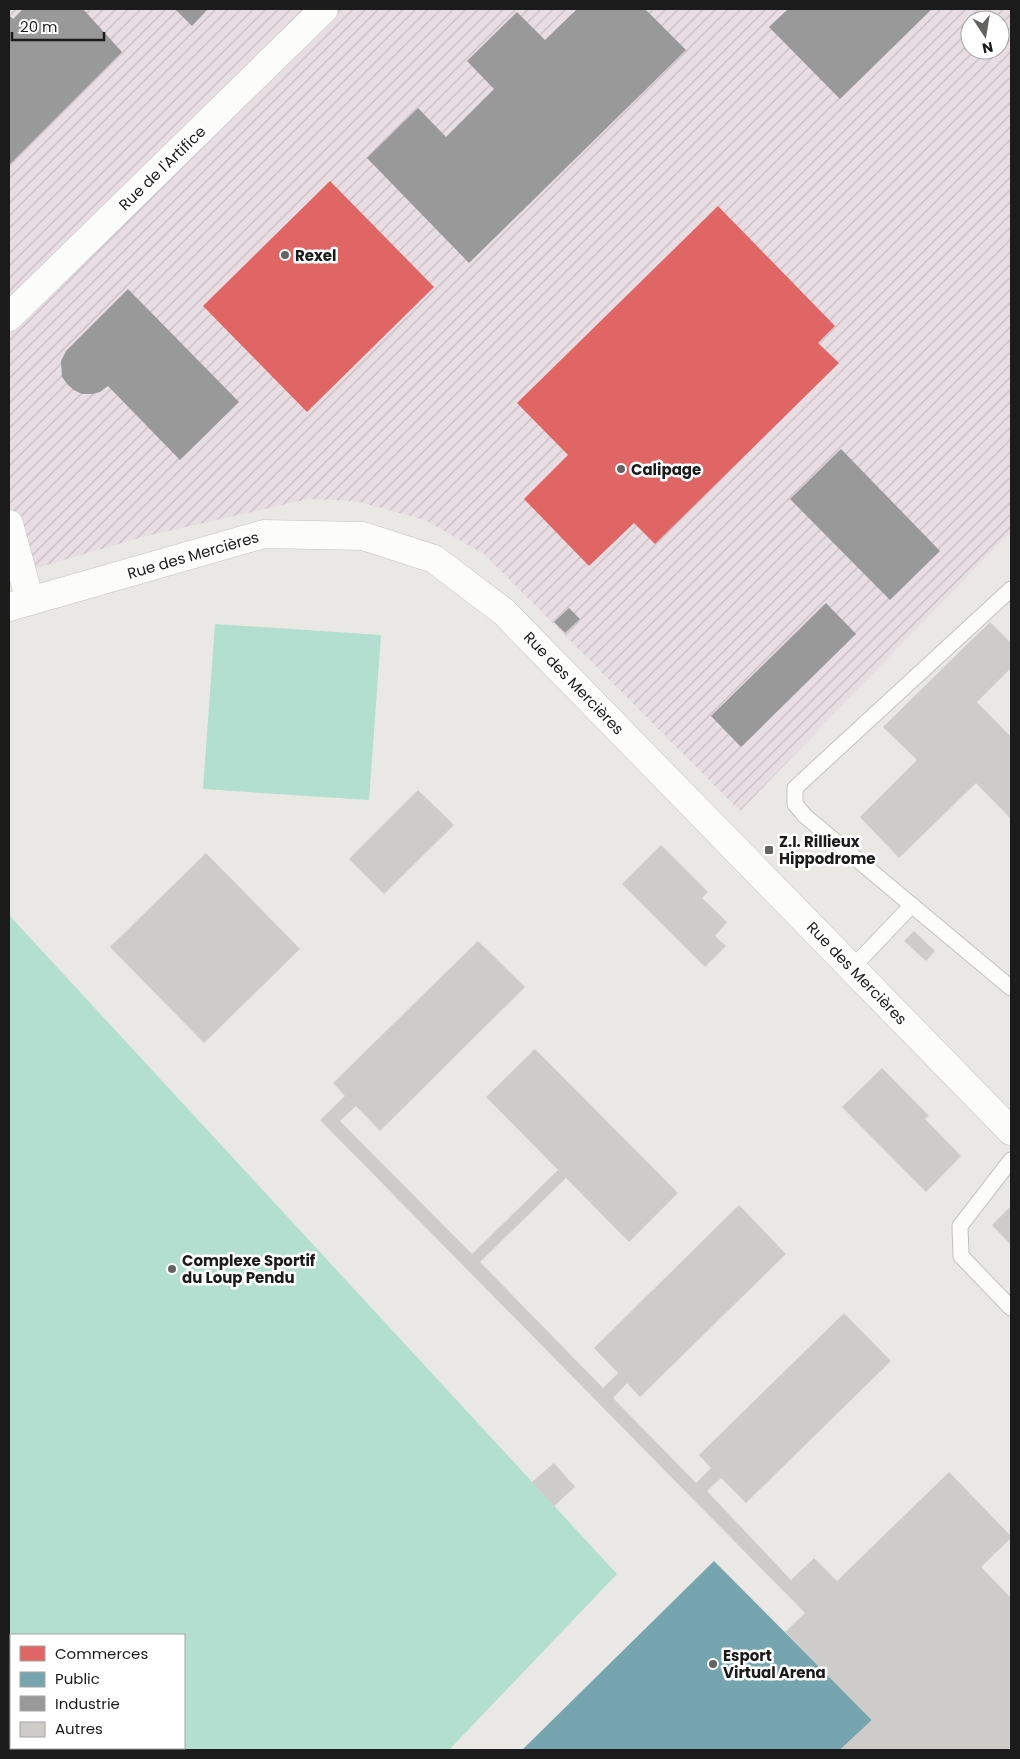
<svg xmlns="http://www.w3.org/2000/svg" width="1020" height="1759" font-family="Poppins,sans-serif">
	<defs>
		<pattern id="industrial-furrows" width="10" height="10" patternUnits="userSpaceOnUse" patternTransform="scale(1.25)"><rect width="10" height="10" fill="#e7dde2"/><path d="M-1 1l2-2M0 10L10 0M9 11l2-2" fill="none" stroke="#c6bdc1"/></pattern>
	</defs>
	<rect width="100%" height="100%" fill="#eae8e4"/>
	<path fill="url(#industrial-furrows)" fill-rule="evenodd" d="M9 9H1011V531L740 811 484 554 425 520 356 501 308 499 146 536 9 576ZM970 20H1000V50H970Z"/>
	<g fill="#b2dfcf" fill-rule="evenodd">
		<polygon points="215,624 381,635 369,800 203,789"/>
		<path d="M9 915 617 1574 449 1750H9ZM11 1635H184V1748H11Z"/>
	</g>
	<g fill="#e06666">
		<polygon points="330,181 434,287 307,412 203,306"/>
		<polygon points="718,206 835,326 818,343 839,363 655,544 634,523 589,566 524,499 568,455 517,403"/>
	</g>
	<polygon fill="#76a5af" points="714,1561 872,1720 840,1750 522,1750"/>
	<g fill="#999">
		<polygon points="23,9 83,9 122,52 9,165 9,15 13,19"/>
		<polygon points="175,9 208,9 192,26"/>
		<polygon points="577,9 645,9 686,50 469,263 367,158 418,108 446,137 494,89 467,61 517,12 545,40"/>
		<polygon points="788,9 932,9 840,99 769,27"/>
		<polygon points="128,289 239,402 180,460 108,386 100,392 92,394 82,394 74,390 68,385 62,377 61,361 66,351"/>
		<polygon points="841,449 940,551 890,600 790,499"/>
		<polygon points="826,603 856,634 741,747 711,716"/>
		<polygon points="569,608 580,619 565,633 554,622"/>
	</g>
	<g fill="#ceccc9">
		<polygon points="990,622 1011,643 1011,668 977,702 1011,737 1011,819 976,783 899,858 860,817 917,760 883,727"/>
		<polygon points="418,790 454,825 384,894 349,859"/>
		<polygon points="661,845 708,892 702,898 727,922 715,936 726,946 705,967 622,884"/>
		<polygon points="206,853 300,949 204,1043 110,947"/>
		<polygon points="914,931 935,951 926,961 904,941"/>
		<polygon points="478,941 525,987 380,1131 356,1106 340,1121 472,1254 558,1170 486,1097 535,1049 678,1193 629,1242 566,1178 480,1262 603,1388 618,1373 594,1348 739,1205 786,1254 640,1397 627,1383 614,1397 614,1399 696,1483 711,1468 699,1455 844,1313 891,1361 746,1503 721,1478 707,1491 791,1580 814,1558 837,1581 949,1472 1011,1536 1011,1538 981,1567 1011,1598 1011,1750 840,1750 872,1720 785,1632 805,1613 320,1120 345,1096 333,1083"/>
		<polygon points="882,1068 929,1116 925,1119 961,1156 926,1192 842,1107"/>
		<polygon points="1011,1206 1011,1245 992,1225"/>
		<polygon points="554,1463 575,1487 554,1506 532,1482"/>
	</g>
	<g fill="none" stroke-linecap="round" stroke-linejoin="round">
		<g stroke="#c2c2c0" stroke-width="17">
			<g id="service">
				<polyline points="1011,589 795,788 795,804 805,816 1011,988"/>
				<polyline points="852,968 912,905"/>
				<polyline points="1011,1160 960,1226 961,1256 1011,1308"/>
			</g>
		</g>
		<g stroke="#c2c2c0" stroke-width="29">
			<g id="minor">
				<polyline points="9,317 324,9"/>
				<polyline points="9,524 30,601"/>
			</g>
		</g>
		<g stroke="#c2c2c0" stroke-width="29">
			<polyline id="tertiary" points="9,607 264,534 363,536 434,559 504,612 1011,1131"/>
		</g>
		<use href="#service" stroke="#fcfcfb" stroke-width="15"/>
		<use href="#minor" stroke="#fcfcfb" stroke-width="28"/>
		<use href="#tertiary" stroke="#fcfcfb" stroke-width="28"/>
	</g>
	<g fill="#636361" stroke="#fff" stroke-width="2">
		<circle cx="285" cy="255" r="5"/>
		<circle cx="621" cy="469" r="5"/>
		<rect x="764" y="845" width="10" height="10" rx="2.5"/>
		<circle cx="172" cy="1269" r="5"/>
		<circle cx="713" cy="1664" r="5"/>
	</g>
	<g text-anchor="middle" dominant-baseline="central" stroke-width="5" stroke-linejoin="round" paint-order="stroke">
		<g font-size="15" fill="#1b1b1b" stroke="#fff">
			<text transform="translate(162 168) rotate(-44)">Rue de l'Artifice</text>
			<text transform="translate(193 555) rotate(-16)">Rue des Mercières</text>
			<text transform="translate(574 683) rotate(46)">Rue des Mercières</text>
			<text transform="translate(857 973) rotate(46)">Rue des Mercières</text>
		</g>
		<g font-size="15" font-weight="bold" fill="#1b1b1b" stroke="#fff" text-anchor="start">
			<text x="295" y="255">Rexel</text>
			<text x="631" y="469">Calipage</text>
			<text x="779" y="841">Z.I. Rillieux<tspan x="779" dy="17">Hippodrome</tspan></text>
			<text x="182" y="1260">Complexe Sportif<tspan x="182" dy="17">du Loup Pendu</tspan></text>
			<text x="723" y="1655">Esport<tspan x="723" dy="17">Virtual Arena</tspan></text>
		</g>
	</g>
	<rect width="1020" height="1759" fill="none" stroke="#1b1b1b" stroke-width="20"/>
	<rect x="10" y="1634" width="175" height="115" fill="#ffffff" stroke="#a4a4a4"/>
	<rect x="20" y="1646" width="25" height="15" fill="#e06666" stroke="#a4a4a4"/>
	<text x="55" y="1659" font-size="15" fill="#1b1b1b">Commerces</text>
	<rect x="20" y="1672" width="25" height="15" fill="#76a5af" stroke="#a4a4a4"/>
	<text x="55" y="1684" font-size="15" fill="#1b1b1b">Public</text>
	<rect x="20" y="1696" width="25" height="15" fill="#999999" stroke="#a4a4a4"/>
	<text x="55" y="1709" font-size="15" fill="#1b1b1b">Industrie</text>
	<rect x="20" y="1722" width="25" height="15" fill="#ceccc9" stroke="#a4a4a4"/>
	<text x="55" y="1734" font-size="15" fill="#1b1b1b">Autres</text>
	<g transform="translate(985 35) rotate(168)"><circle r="24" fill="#ffffff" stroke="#a4a4a4"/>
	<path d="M0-4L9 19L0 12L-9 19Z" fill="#636361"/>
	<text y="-8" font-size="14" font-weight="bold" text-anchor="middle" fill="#1b1b1b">N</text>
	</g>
	<path d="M12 32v8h92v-8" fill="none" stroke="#1b1b1b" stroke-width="2.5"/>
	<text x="20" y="32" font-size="15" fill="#1b1b1b" stroke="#ffffff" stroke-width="4" paint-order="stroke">20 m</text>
</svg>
